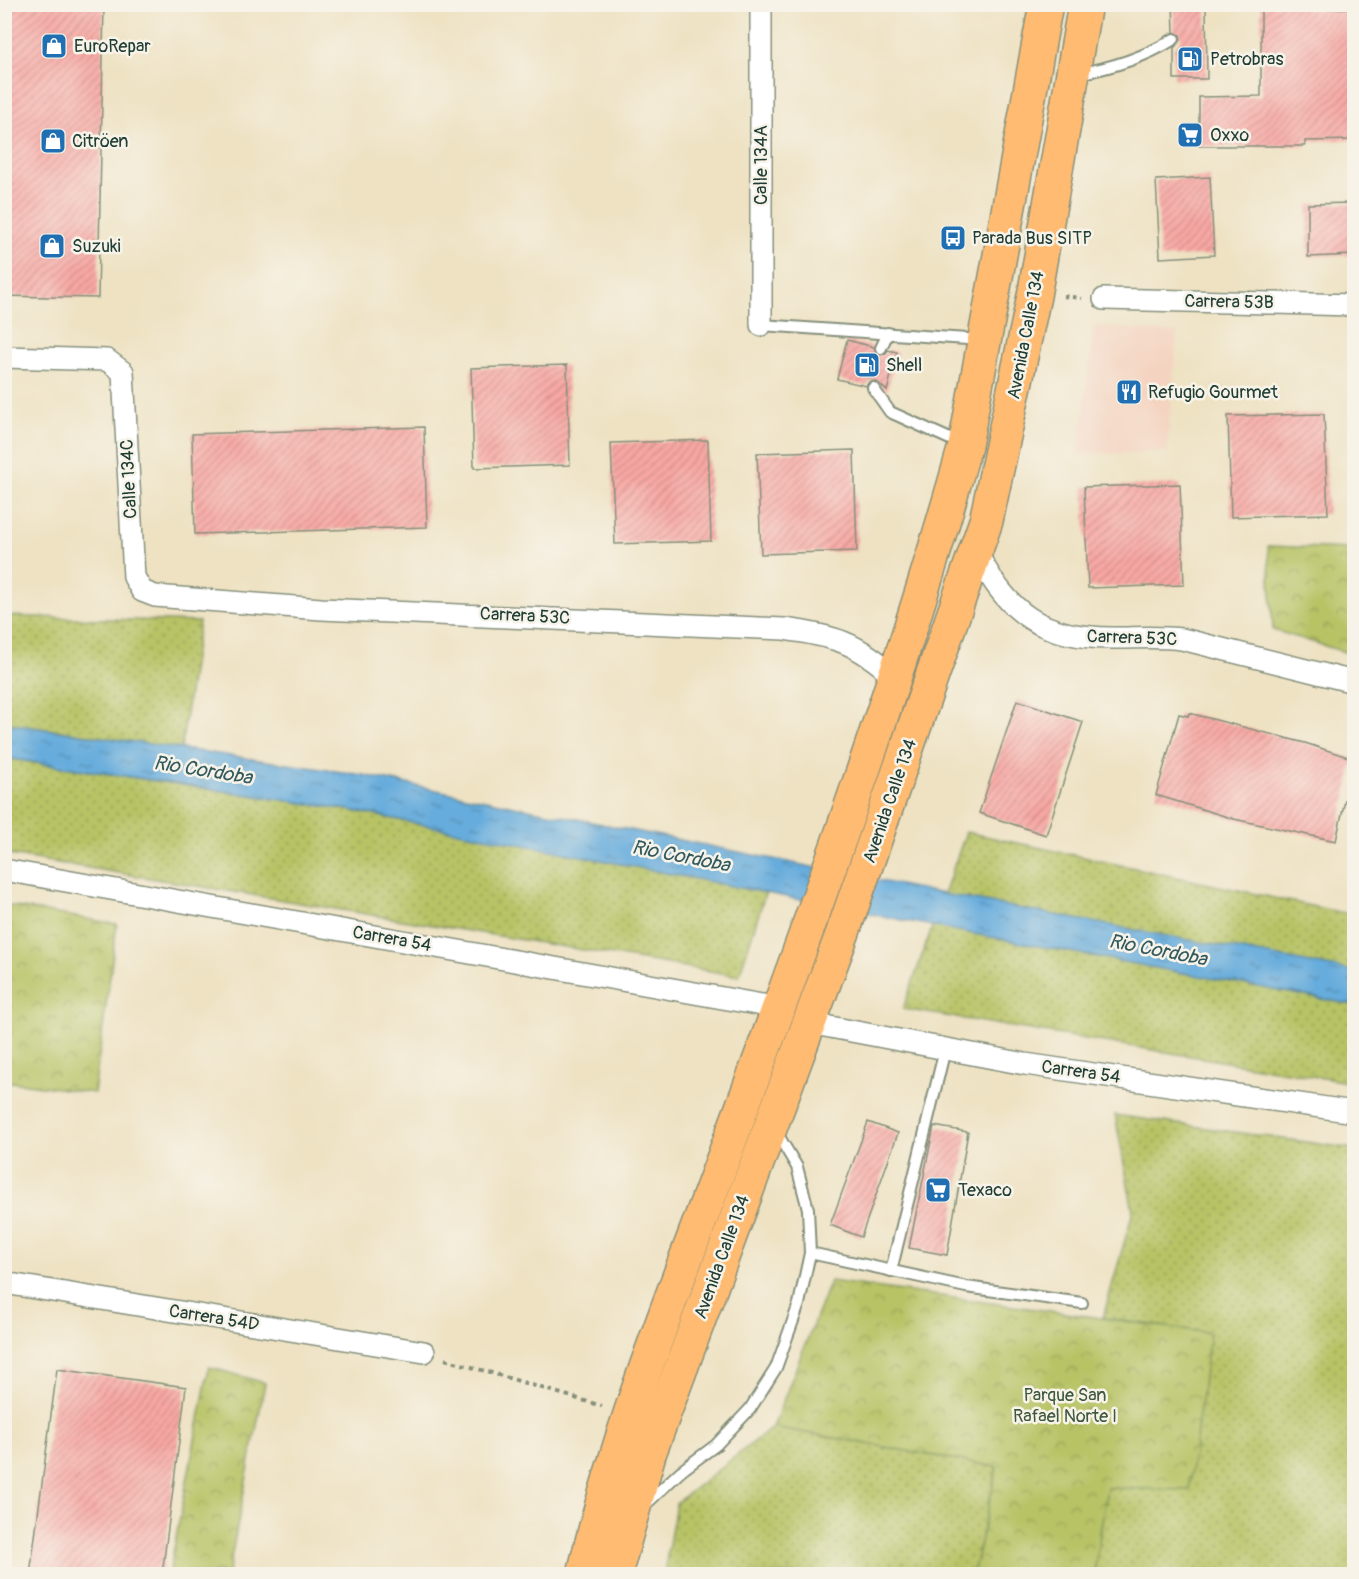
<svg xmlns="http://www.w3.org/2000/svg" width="1359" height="1579" font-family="Pangolin,sans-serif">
	<defs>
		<pattern id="grass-dots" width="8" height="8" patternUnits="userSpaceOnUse" patternTransform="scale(1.5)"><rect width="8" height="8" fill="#b7c365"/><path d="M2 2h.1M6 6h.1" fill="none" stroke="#94a054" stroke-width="1.8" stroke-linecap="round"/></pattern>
		<pattern id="park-crowns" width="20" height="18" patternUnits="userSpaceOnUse" patternTransform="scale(1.5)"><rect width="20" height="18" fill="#b7c365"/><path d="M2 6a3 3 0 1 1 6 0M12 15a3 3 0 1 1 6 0" fill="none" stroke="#94a054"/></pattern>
		<pattern id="water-ripples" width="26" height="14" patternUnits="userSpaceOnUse" patternTransform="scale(1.5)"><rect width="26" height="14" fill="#66acdc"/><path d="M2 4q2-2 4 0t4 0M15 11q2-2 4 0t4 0" fill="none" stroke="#538db3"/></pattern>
		<pattern id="building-hatch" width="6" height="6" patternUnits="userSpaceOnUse" patternTransform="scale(1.5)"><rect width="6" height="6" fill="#f9a8a4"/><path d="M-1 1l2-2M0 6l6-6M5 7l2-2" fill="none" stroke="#c98a86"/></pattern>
	</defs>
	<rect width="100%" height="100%" fill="#f7f3e8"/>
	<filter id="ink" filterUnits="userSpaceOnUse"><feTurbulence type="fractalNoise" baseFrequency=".0167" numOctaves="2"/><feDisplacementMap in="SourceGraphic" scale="12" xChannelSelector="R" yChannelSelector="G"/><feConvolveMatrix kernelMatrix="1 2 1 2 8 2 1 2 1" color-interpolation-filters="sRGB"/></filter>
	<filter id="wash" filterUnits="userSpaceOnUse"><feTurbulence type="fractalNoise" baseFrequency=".008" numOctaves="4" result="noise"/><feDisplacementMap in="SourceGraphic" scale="24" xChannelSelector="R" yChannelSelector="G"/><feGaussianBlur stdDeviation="1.35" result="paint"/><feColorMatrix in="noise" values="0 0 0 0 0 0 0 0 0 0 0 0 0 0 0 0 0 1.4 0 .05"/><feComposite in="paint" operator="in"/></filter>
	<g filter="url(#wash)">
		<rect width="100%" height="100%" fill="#eee2c3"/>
		<polygon fill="#f4d3c0" points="1094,326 1177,333 1167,452 1078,454"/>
		<g fill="url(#grass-dots)" stroke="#6b804c" stroke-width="1.5">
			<polygon points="5,616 199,622 181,749 5,723"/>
			<polygon points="4,758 349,810 766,891 739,976 5,854"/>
			<polygon points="966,832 1354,915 1354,1083 903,1009"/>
			<polygon points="1115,1115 1354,1149 1354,1574 1094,1574 1107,1487 1210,1333 1103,1318 1133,1211"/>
			<polygon points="773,1427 997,1467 973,1574 664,1574 676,1503"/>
		</g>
		<g fill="url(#park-crowns)" stroke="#6b804c" stroke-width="1.5">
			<polygon points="1268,546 1354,549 1354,655 1273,630"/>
			<polygon points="5,905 117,924 94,1093 5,1081"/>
			<polygon points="830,1281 1210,1333 1189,1490 1107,1488 1094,1574 973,1574 997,1467 773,1427"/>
			<polygon points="209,1367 265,1383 228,1574 169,1574"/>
		</g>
		<polygon fill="url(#water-ripples)" stroke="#427488" stroke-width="1.5" points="4,723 363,775 953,896 1354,971 1354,1005 942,928 349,810 5,758"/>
		<g id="blocks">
			<g fill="url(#building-hatch)">
				<polygon points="4,4 104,4 98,298 4,296"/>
				<polygon points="1173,4 1206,4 1207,79 1174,79 1174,48 1181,40 1180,35 1174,32"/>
				<polygon points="1261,4 1306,4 1306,9 1354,8 1354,140 1305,141 1305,146 1199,146 1199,97 1261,96"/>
				<polygon points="1210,177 1214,255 1160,258 1156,180"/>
				<polygon points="1354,203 1354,255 1308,257 1308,204"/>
				<polygon points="847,340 874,347 878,355 885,354 888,350 897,352 887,391 876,381 869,382 866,386 837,379"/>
				<polygon points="567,365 570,465 474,468 471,368"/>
				<polygon points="1324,414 1328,514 1231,517 1228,416"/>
				<polygon points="424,427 427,527 195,534 192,434"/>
				<polygon points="708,440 711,541 615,544 611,443"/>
				<polygon points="854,450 857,551 761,554 757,453"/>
				<polygon points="1180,484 1184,585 1088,588 1084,487"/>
				<polygon points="1017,700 1083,722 1046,835 979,813"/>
				<polygon points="1189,713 1305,743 1354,759 1336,841 1234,819 1156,795 1179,714 1188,716"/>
				<polygon points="868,1122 898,1133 861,1237 830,1225"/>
				<polygon points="934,1126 968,1132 947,1255 909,1248"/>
				<polygon points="57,1369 186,1387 162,1575 30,1575"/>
			</g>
		</g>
	</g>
	<g filter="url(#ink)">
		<use href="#blocks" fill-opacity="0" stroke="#86907c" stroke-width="1.5"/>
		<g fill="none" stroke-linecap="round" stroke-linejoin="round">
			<g stroke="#86907c" stroke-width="14">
				<g id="lane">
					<path d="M1076 74C1111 68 1144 58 1174 39"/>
					<polyline points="761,325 982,340"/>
					<polyline points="881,348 888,333"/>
					<polyline points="873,388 890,412 961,444"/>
					<polyline points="810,1253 966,1287 1082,1303"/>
					<polyline points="891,1271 945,1049"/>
					<polyline points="646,1504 681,1471 716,1445 750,1409 776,1368 799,1304 810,1253 808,1209 797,1167 775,1130"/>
				</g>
			</g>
			<g stroke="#86907c" stroke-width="24">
				<g id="street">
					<polyline points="761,4 761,325"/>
					<polyline points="1104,299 1354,305"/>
					<path d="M4 357 107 360 123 372 134 577 142 591 155 596 321 609 784 629C834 636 857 642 895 677"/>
					<path d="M977 553C1008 614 1042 638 1113 638 1136 638 1158 636 1182 639L1354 682"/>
					<polyline points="4,870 779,1008"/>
					<polyline points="809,1023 1025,1064 1354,1112"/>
					<polyline points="4,1283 424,1352"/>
				</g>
			</g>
			<g stroke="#86907c" stroke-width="36">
				<g id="primary">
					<path d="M584 1574C619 1423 680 1278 733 1132 817 906 900 678 965 446L1046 4"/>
					<polyline points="615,1574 649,1454 843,932 986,521 1034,296 1085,4"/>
				</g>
			</g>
			<g stroke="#86907c" stroke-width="4" stroke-dasharray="4.5 4.5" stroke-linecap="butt">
				<polyline points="1063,296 1082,298"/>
				<polyline points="445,1359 602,1406"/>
			</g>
			<use href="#lane" stroke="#fff" stroke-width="10"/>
			<use href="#street" stroke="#fff" stroke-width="21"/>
			<use href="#primary" stroke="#ffbb71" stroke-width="33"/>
		</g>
	</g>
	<defs>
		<g id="shop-square" transform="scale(1.35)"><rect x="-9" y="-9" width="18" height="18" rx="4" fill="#1f6fb2" stroke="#f7f3e8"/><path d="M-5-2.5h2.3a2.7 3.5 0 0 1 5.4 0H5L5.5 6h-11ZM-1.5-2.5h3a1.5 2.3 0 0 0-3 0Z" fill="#fff"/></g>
		<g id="fuel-square" transform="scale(1.35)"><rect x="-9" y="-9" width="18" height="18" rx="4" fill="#1f6fb2" stroke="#f7f3e8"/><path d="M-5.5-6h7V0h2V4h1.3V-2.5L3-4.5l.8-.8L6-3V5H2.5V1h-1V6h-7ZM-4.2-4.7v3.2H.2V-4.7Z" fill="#fff"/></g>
		<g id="supermarket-square" transform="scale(1.35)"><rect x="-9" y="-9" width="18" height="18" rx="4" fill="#1f6fb2" stroke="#f7f3e8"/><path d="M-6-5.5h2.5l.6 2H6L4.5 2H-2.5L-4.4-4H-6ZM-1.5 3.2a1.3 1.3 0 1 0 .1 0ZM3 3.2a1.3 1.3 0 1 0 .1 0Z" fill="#fff"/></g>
		<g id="bus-square" transform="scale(1.35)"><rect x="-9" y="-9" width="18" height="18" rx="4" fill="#1f6fb2" stroke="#f7f3e8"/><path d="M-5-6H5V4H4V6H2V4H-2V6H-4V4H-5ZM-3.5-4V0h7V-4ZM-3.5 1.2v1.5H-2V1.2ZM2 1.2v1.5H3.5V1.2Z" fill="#fff"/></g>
		<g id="restaurant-square" transform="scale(1.35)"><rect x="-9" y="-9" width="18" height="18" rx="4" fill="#1f6fb2" stroke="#f7f3e8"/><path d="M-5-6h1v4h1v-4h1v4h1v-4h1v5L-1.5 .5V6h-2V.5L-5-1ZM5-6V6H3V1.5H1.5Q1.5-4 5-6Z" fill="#fff"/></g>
	</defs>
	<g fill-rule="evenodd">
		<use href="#shop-square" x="54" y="46"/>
		<use href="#fuel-square" x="1190" y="59"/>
		<use href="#supermarket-square" x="1190" y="135"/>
		<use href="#shop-square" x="53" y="141"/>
		<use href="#bus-square" x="953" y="238"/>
		<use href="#shop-square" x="52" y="246"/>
		<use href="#fuel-square" x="867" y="365"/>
		<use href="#restaurant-square" x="1129" y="392"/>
		<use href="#supermarket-square" x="938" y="1190"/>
	</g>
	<g text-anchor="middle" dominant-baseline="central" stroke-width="5" stroke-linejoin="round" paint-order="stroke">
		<g font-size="18" fill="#1f3d34" stroke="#f7f3e8" text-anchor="start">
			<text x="74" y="46">EuroRepar</text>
			<text x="1210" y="59">Petrobras</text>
			<text x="1210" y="135">Oxxo</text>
			<text x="72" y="141">Citröen</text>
			<text x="972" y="238">Parada Bus SITP</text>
			<text x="72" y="246">Suzuki</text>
			<text x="886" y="365">Shell</text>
			<text x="1148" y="392">Refugio Gourmet</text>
			<text x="958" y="1190">Texaco</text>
		</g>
		<g font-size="18" fill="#1f3d34" stroke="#f7f3e8">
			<text transform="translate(761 165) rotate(-90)">Calle 134A</text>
			<text transform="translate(1229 302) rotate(1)">Carrera 53B</text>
			<text transform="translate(1026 335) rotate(-79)">Avenida Calle 134</text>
			<text transform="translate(129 479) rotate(-93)">Calle 134C</text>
			<text transform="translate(525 616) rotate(3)">Carrera 53C</text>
			<text transform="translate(1132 638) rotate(2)">Carrera 53C</text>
			<text transform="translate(890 801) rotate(-71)">Avenida Calle 134</text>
			<text transform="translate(392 939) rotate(10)">Carrera 54</text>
			<text transform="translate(1081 1072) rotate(8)">Carrera 54</text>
			<text transform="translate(722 1257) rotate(-70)">Avenida Calle 134</text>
			<text transform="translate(214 1318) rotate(9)">Carrera 54D</text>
		</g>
		<g font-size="18" fill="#3d583e" stroke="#f7f3e8">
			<text x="1065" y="1395">Parque San<tspan x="1065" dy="21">Rafael Norte I</tspan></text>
		</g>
		<g font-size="20" font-style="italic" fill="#31595e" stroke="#f7f3e8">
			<text transform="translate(203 770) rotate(9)">Rio Cordoba</text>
			<text transform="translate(681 856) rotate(11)">Rio Cordoba</text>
			<text transform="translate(1158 950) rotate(11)">Rio Cordoba</text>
		</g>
	</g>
	<rect width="1359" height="1579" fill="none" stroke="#f7f3e8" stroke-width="24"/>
</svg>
